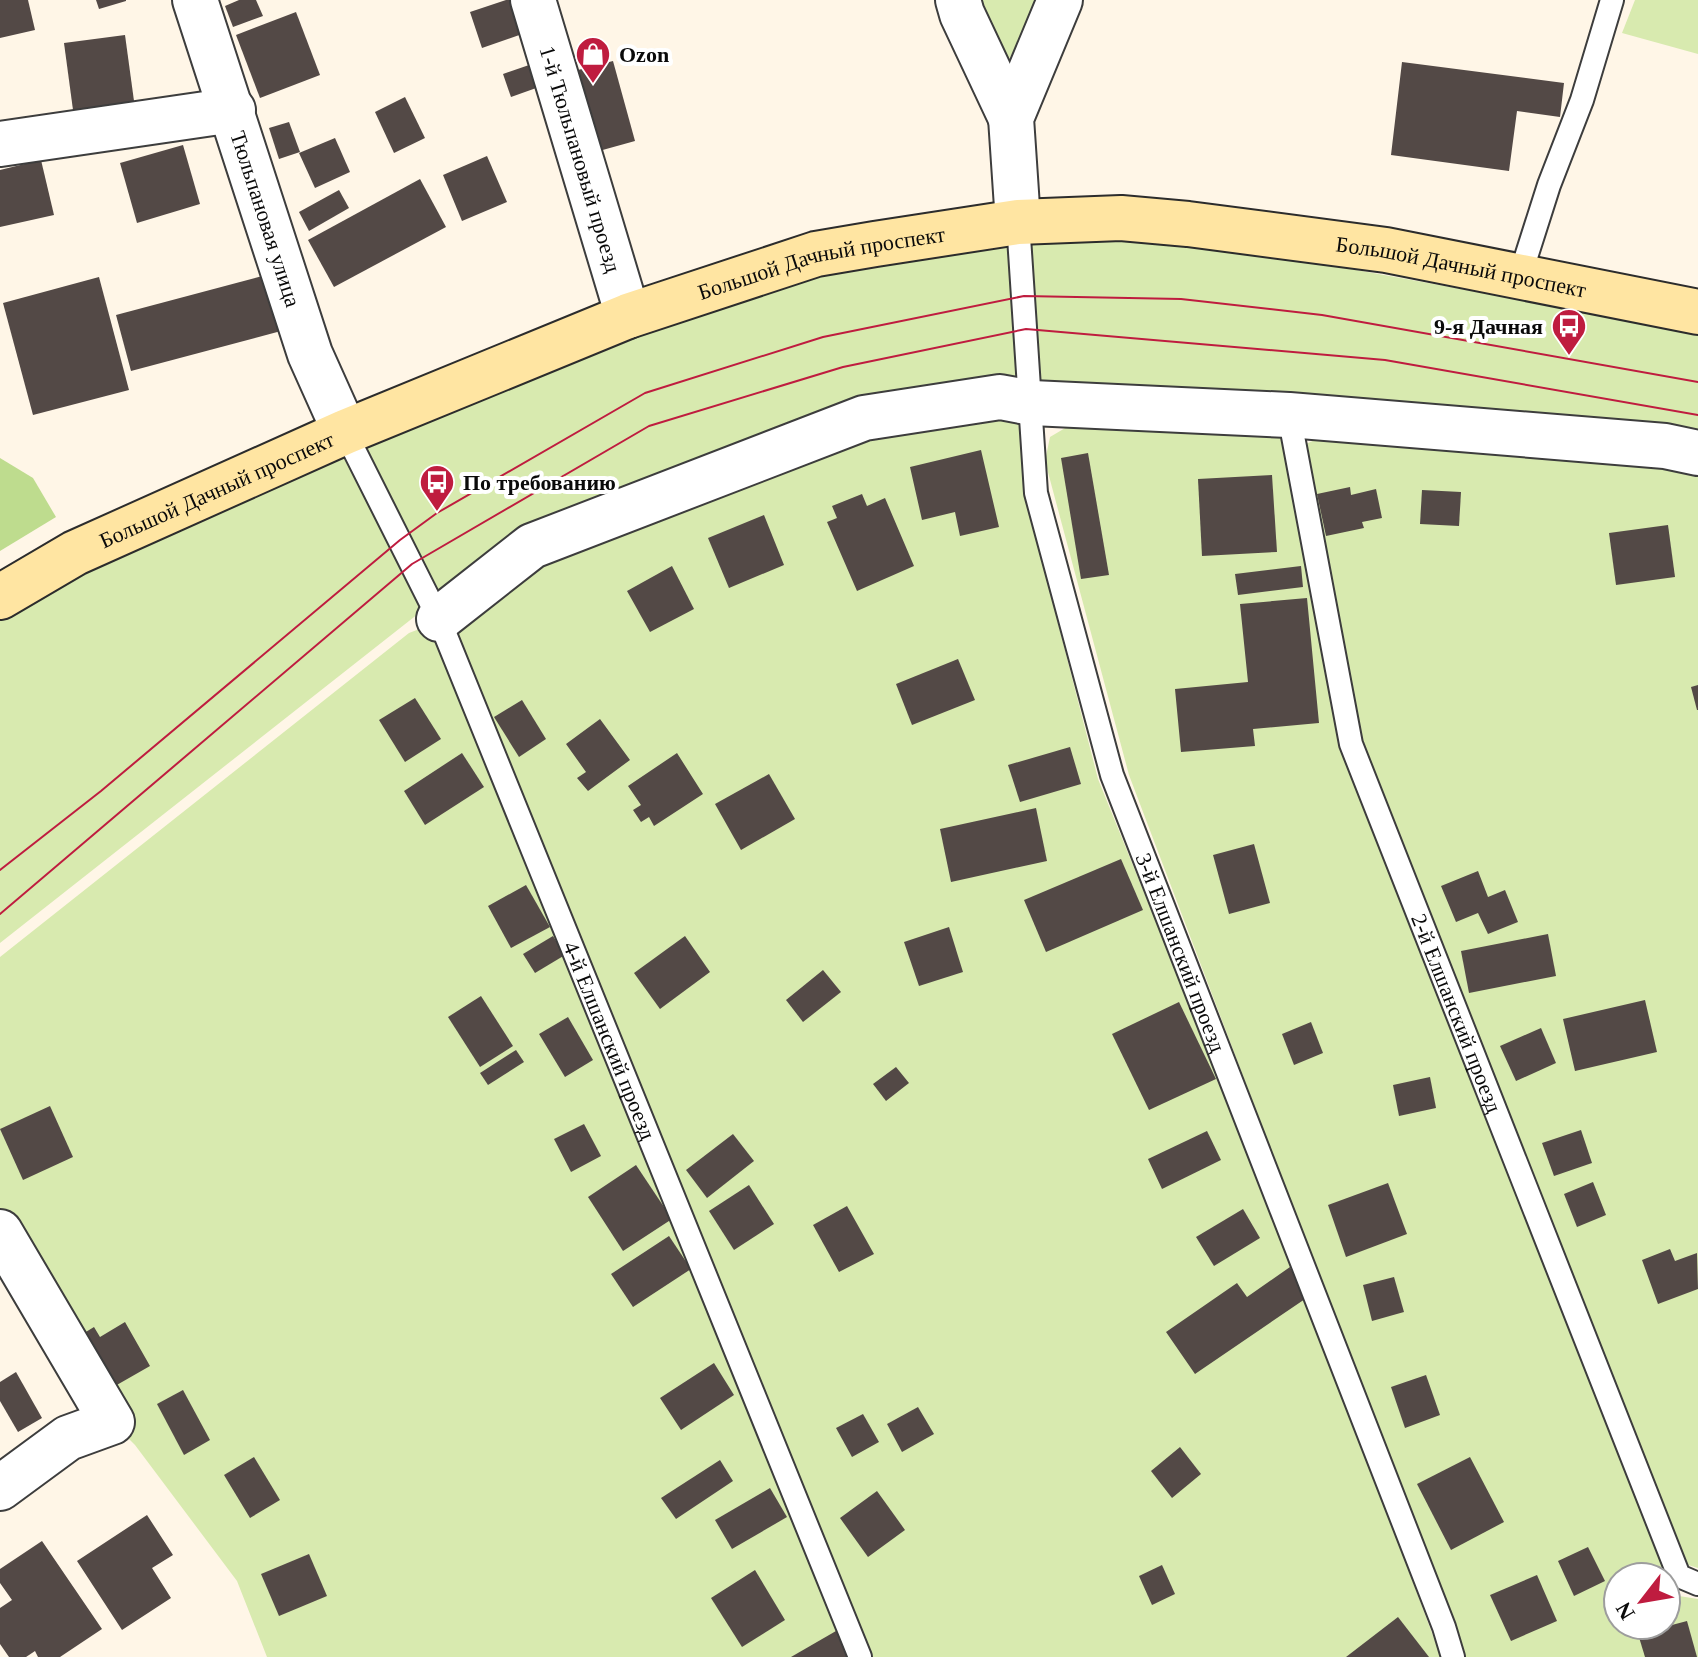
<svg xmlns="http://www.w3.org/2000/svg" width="1698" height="1657" font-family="Georgia,serif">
	<rect width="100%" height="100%" fill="#fff6e7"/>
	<g fill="#d8eaaf" fill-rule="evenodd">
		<polygon points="971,0 1039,0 1020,44 1007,61"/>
		<polygon points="1635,0 1698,0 1698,54 1622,33"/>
		<polygon points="1128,240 1186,243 1340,267 1698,332 1698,438 1001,385 456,584 0,943 0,618 83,568 301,468 631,337 812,271 983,247"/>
		<polygon points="1017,412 1029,510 1098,779 1280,1228 1441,1657 267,1657 237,1581 135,1445 112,1422 0,1232 0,957 409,633 453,616 540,553 866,429"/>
		<path d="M1082 418 1273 423 1286 451 1342 749 1679 1596 1698 1599V1657H1463L1129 775 1045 461 1050 437ZM1618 1577H1666V1625H1618Z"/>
		<polygon points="1332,432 1698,470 1698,1568 1688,1565 1359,740 1309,472 1306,444"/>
	</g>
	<polygon fill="#bedc8e" points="0,458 33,478 56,517 0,551"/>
	<g fill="#534946">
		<polygon points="0,0 28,0 35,30 0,38"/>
		<polygon points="96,0 126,0 126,1 99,9"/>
		<polygon points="239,0 256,0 263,16 233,27 225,6"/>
		<polygon points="506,0 514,0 525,33 482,48 470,12"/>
		<polygon points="296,12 320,75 260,98 236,35"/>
		<polygon points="125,35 134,101 73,110 64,43"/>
		<polygon points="613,61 635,141 599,151 578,70"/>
		<polygon points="1402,62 1564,83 1560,117 1517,111 1509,171 1391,155"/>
		<polygon points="532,64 539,87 511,97 503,74"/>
		<polygon points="405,97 425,138 394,153 375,112"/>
		<polygon points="289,122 300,152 279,159 269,128"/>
		<polygon points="335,138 350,172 315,188 299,153"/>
		<polygon points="183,145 200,204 137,223 120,163"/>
		<polygon points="487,156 507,202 462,221 443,175"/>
		<polygon points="41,160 54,215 0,227 0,170"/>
		<polygon points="420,179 446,227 334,287 308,240"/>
		<polygon points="339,190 349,208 309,231 299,212"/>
		<polygon points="266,275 281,331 131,371 116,315"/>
		<polygon points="99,277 129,390 33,415 3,303"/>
		<polygon points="981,450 999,527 960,536 955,512 922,520 910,467"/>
		<polygon points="1088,453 1109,575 1081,579 1061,458"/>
		<polygon points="1272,475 1277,552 1202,556 1198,479"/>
		<polygon points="1350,487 1351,495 1376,489 1382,518 1362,522 1364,528 1326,536 1317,494"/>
		<polygon points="1422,490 1461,492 1459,526 1420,524"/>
		<polygon points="862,494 867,506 885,498 914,566 857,591 827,522 837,518 832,506"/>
		<polygon points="764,515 784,565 729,588 708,538"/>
		<polygon points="1668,525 1675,577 1616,585 1609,533"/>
		<polygon points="672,566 694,609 650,632 627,591"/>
		<polygon points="1301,566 1303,587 1238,595 1235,574"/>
		<polygon points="1307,598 1319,723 1253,729 1255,746 1181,752 1175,689 1248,682 1240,604"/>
		<polygon points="958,659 975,700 912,725 896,684"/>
		<polygon points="1698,685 1698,710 1697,710 1691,687"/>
		<polygon points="415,698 441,739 405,762 379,720"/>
		<polygon points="522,700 546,739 519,757 494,717"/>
		<polygon points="600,719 630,760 588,791 577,778 586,772 566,744"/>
		<polygon points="1070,747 1081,784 1020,802 1008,765"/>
		<polygon points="462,753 484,787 425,825 404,791"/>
		<polygon points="677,753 703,794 654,826 649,817 641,822 633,810 641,805 628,786"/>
		<polygon points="769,774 795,819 741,850 715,804"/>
		<polygon points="1036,808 1047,861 951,882 940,829"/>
		<polygon points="1254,844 1270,903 1229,914 1213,855"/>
		<polygon points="1121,859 1143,910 1046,952 1024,900"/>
		<polygon points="1478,871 1488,897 1505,890 1518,922 1488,934 1478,913 1456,922 1441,886"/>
		<polygon points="526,885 550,927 511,948 488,906"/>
		<polygon points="949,927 963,972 919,986 904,942"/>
		<polygon points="1548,934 1556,976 1469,993 1461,951"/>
		<polygon points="553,936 565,955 535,973 523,954"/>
		<polygon points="685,936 710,972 660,1009 634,973"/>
		<polygon points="823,970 841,992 803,1022 786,1000"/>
		<polygon points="481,996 513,1046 480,1067 448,1017"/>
		<polygon points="1645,1000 1657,1052 1575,1071 1563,1019"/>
		<polygon points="1179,1002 1216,1079 1149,1110 1112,1034"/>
		<polygon points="568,1017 593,1060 565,1077 539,1034"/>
		<polygon points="1311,1022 1323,1053 1294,1065 1282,1034"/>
		<polygon points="1541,1028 1556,1063 1516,1081 1500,1046"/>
		<polygon points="516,1050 524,1062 488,1085 480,1073"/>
		<polygon points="896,1067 909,1083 886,1101 873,1084"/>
		<polygon points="1430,1077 1436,1108 1399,1116 1393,1085"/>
		<polygon points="50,1106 73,1157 23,1180 0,1129"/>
		<polygon points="584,1124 601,1156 571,1172 554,1139"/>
		<polygon points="1581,1130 1592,1163 1554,1176 1542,1143"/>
		<polygon points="1207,1131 1221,1160 1162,1189 1148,1159"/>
		<polygon points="733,1134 754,1161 707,1198 686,1170"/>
		<polygon points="636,1165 672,1219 623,1251 588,1197"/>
		<polygon points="1593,1182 1606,1215 1577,1227 1564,1194"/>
		<polygon points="1388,1183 1407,1234 1346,1257 1328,1205"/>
		<polygon points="749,1185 774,1224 734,1250 709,1211"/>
		<polygon points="847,1206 874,1254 839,1272 813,1225"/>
		<polygon points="1243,1209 1260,1238 1214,1266 1196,1237"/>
		<polygon points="669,1236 691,1269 633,1307 611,1274"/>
		<polygon points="1670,1249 1675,1261 1697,1253 1698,1289 1658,1304 1642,1260"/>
		<polygon points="1290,1267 1305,1299 1195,1374 1166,1332 1237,1283 1247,1297"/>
		<polygon points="1394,1277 1404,1312 1372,1321 1363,1285"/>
		<polygon points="125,1322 150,1366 101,1394 71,1341 94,1327 100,1337"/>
		<polygon points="714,1363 734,1395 681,1430 660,1398"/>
		<polygon points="16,1372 42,1418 18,1432 0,1401 0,1382"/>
		<polygon points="1426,1375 1440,1415 1405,1428 1391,1387"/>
		<polygon points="183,1390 210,1440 184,1455 157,1404"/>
		<polygon points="918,1407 934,1434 902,1452 887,1424"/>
		<polygon points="863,1414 879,1442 852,1457 836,1428"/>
		<polygon points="1180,1447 1201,1474 1172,1498 1151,1471"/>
		<polygon points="254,1457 280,1500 250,1518 224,1475"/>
		<polygon points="1470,1457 1504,1522 1451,1550 1417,1484"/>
		<polygon points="720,1460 733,1481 676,1519 661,1498"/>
		<polygon points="770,1488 787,1517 732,1549 715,1520"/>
		<polygon points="877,1491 905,1530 868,1557 840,1518"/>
		<polygon points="147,1515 173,1555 152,1568 171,1598 122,1630 77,1561"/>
		<polygon points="42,1541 102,1629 60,1657 38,1657 35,1651 26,1657 9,1657 0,1644 0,1608 12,1600 0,1583 0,1569"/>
		<polygon points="1588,1547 1605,1581 1574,1596 1558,1561"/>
		<polygon points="309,1554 327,1596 279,1616 261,1574"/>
		<polygon points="1162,1565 1175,1594 1152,1605 1139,1576"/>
		<polygon points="755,1570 785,1620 742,1647 711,1598"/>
		<polygon points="1537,1575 1557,1621 1511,1641 1490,1595"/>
		<polygon points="1398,1617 1429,1657 1346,1657"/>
		<polygon points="1687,1621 1697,1657 1645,1657 1638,1634"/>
		<polygon points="836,1631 852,1657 791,1657"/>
	</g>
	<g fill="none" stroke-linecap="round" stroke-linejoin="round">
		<g stroke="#3d3d3d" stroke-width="26">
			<g id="lane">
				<path id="s1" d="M1018 222 1036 493 1112 775 1444 1627 1453 1657"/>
				<polyline points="1520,276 1549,185 1582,100 1612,0"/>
				<path id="s2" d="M1289 415 1351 744 1679 1576 1698 1584"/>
				<path id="s3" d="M345 432 439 619 860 1657"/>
			</g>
		</g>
		<g stroke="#3d3d3d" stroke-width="48">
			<g id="street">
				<path id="s4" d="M195 0 310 354 345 432"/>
				<path id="s5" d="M533 0 628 316"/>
				<polyline points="958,0 962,14 1011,118"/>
				<polyline points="0,144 233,110"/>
				<polyline points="1018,222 1011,118 1060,0"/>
				<polyline points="439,619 532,546 864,418 1000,397 1032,403 1289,415 1665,446 1698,453"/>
				<polyline points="0,1232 112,1422 68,1438 0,1488"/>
			</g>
		</g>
		<g stroke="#2c2c2c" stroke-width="48">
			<g id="secondary">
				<path id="s6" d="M0 597 75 553 345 432 628 316 816 254 875 244 1018 222 1121 218 1188 224 1386 250 1698 312"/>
			</g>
		</g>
		<use href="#lane" stroke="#fff" stroke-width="22"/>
		<use href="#street" stroke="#fff" stroke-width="44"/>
		<use href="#secondary" stroke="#ffe5a2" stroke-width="44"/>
		<g stroke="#bf1c3f" stroke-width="2">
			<polyline points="0,870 101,791 400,540 437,513 645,393 823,337 1024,296 1181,299 1322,315 1698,382"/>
			<polyline points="0,914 412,564 649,426 843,367 1026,329 1385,360 1698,415"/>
		</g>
	</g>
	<defs>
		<g id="shop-pin" transform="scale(1.8)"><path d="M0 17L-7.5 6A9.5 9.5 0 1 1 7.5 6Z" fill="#bf1c3f" stroke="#fff"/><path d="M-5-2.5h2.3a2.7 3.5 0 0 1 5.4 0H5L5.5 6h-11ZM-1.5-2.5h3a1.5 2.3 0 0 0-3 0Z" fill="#fff"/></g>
		<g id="bus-pin" transform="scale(1.8)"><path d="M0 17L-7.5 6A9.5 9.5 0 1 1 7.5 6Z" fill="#bf1c3f" stroke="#fff"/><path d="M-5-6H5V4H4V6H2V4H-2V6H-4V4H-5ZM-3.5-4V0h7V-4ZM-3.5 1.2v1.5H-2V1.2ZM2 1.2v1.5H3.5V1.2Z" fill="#fff"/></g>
	</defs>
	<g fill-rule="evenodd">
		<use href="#shop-pin" x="593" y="54"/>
		<use href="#bus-pin" x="1569" y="326"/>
		<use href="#bus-pin" x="437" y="482"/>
	</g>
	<g text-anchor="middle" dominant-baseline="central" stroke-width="8" stroke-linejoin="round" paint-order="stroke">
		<g font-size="22" font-weight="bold" fill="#0a0a0a" stroke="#fff" text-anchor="start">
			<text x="619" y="54">Ozon</text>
			<text x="1543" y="326" text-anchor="end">9-я Дачная</text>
			<text x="463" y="482">По требованию</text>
		</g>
		<g font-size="22" fill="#0a0a0a" stroke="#fff">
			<text stroke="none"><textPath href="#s5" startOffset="166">1-й Тюльпановый проезд</textPath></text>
			<text stroke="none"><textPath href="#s4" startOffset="230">Тюльпановая улица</textPath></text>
			<text stroke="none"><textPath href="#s6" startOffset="890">Большой Дачный проспект</textPath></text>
			<text stroke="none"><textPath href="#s6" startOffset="1538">Большой Дачный проспект</textPath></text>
			<text stroke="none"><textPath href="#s6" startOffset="242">Большой Дачный проспект</textPath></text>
			<text stroke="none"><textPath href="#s1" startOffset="754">3-й Елшанский проезд</textPath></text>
			<text stroke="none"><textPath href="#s2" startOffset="624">2-й Елшанский проезд</textPath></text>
			<text stroke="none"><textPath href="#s3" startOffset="664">4-й Елшанский проезд</textPath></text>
		</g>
	</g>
	<g transform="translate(1642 1601) rotate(239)"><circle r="38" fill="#ffffff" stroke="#9d9d9d" stroke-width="2"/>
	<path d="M0-6L14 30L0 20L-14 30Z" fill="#bf1c3f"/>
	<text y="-12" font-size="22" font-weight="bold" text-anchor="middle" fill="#0a0a0a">N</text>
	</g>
</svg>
